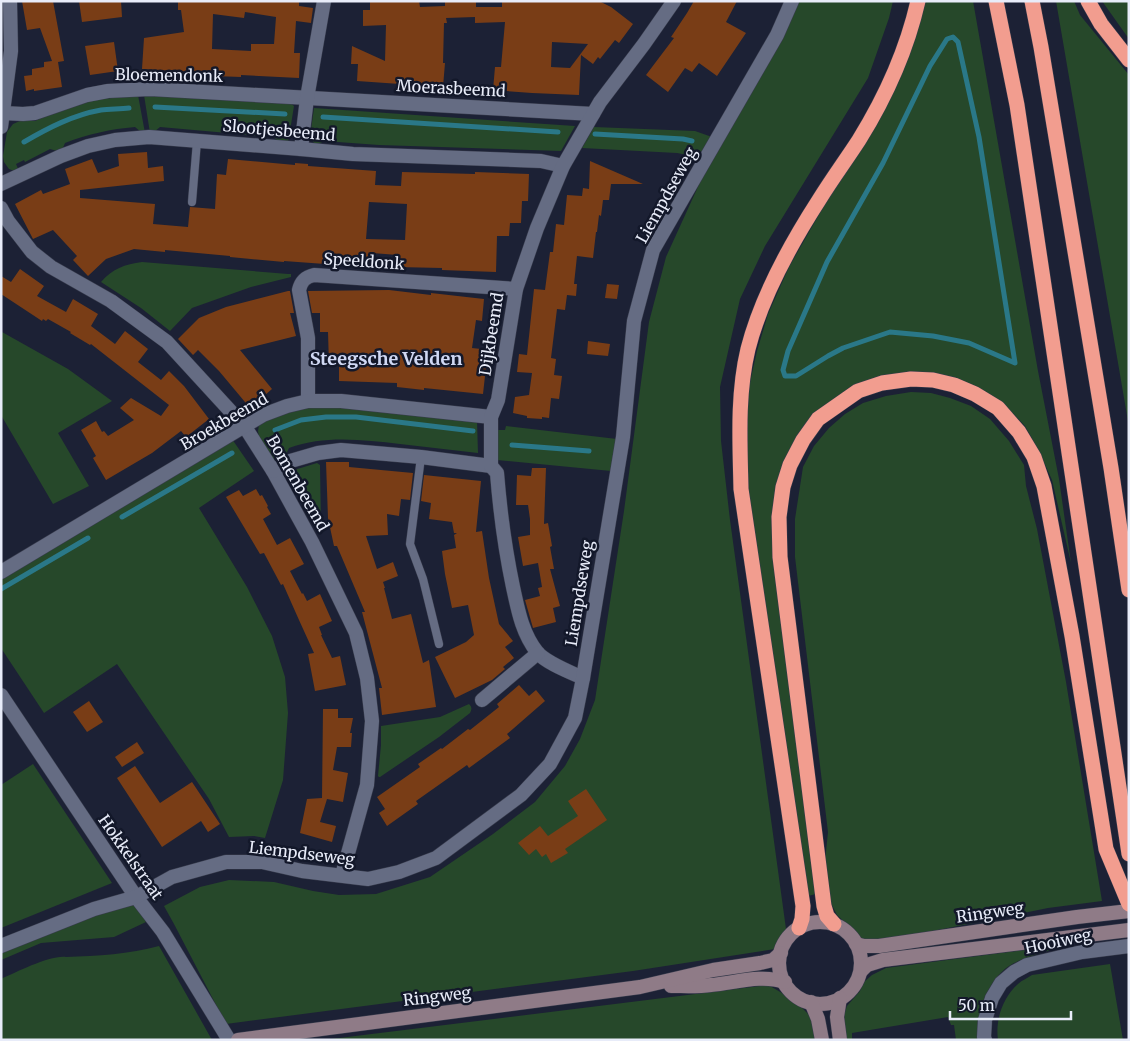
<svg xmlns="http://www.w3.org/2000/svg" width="1130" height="1041" font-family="Merriweather,serif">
	<rect width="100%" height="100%" fill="#1c2135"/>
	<g fill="#26482a">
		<polygon points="796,1 893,1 889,18 868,78 765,246 740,299 720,387 721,441 730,520 786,929 779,939 775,949 633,971 226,1024 174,924 164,906 200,887 229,880 274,882 313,891 339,895 376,894 430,877 493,834 535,802 565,766 580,739 595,700 624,511 649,322 666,257 707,167"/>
		<polygon points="925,1 973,1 1038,371 1059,479 1071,563 1052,480 1039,451 1025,426 1002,402 978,387 956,378 934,373 909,372 882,376 853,385 814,414 777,487 816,894 808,896 747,489 746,429 750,382 757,351 768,314 789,267 825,204 864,143 899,81 921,19"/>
		<polygon points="1056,1 1074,1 1080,15 1129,75 1129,427"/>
		<polygon points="1102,1 1129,1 1129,39"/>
		<path d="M138 95 145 133 141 132 135 127C111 129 88 134 65 143L62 150 57 151 50 149 25 162 24 160 16 164 19 171H14L9 169 4 162 3 156 7 132 13 124 20 121H35L58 111 94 100Z"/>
		<polygon points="144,95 290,103 294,106 288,143 281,144 274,137 160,127 154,132 150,133"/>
		<polygon points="314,108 575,126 561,151 379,145 324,141 317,145 314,143 310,137"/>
		<polygon points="594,127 695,131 712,137 699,157 677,153 582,148"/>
		<path d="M142 262 288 274H291V277L251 287 192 308 170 331 141 308 101 282C112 269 125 264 142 262Z"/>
		<polygon points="2,332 68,369 112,401 58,433 89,486 53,504 1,415"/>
		<polygon points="911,392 931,393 950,398 971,406 990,419 1009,441 1024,465 1026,486 1037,529 1066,682 1102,901 1048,908 888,940 863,940 837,915 830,901 825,861 828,832 795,557 795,519 803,467 814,446 829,428 845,414 863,403 886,396"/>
		<path d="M329 406 477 421 478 453C452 450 426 447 400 444 363 440 325 435 289 448L285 456 277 460 273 459 259 437 258 431 259 425C273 412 310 407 329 406Z"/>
		<polygon points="506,426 617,439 611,471 497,460 498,430 505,430"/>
		<polygon points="232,439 254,471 199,508 247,587 272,636 285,677 288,713 283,780 265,838 254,836 229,837 209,799 117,664 44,713 1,648 1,576"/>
		<polygon points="317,463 320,465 321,524 319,526 317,526 290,478 292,472 294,470"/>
		<path d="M469 704C472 707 472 709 470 713L439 737 380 777H379L378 776 381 745V726L440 717Z"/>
		<polygon points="33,764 112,883 1,928 1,785"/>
		<polygon points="135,903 146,922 114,937 41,943 1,960 1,950 39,934"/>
		<path d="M1077 943C1056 949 1033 954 1014 963 1006 967 999 974 994 981 981 999 977 1018 978 1040H956L954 1025H951L948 1017 852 1033V1040H846L844 1015 847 1006 860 991 864 982 872 975 886 968Z"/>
		<path d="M159 946 212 1040H1V979C17 972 50 955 66 957 98 956 129 954 159 946Z"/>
		<path d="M1110 964 1123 1040H998C995 1020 1003 997 1018 984 1022 980 1028 978 1032 975Z"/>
		<path d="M768 985C783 993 811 1010 816 1027 817 1031 816 1036 817 1040H323Z"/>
	</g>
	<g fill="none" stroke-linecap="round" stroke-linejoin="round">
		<g stroke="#2a7888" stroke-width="5">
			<polygon points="953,37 958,42 979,137 1015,363 969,343 933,336 890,332 843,348 828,356 796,376 785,376 783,370 788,351 827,262 883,163 930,66 947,39"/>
			<polyline points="155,107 285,114"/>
			<polyline points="323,117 558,132"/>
			<polyline points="595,134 683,139 692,141"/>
			<path d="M24 142C48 128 73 115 101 110 110 109 120 109 129 108"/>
			<polyline points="275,430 301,420 326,417 356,417 473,431"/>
			<polyline points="512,445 589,451"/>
			<polyline points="122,517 232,453"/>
			<polyline points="1,589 88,538"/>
		</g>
	</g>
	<g fill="#793d16" fill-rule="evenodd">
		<polygon points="22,1 53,1 64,61 58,62 62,87 34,91 34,89 26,91 24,76 32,75 32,69 44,67 44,62 52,61 40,28 27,30"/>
		<polygon points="79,1 121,1 122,17 82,22"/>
		<path d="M178 1H299V6L313 8 311 23 296 21 294 53H300L299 78 241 75V77L214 76V73L142 69 144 38 184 32 181 10H178ZM245 12 276 17 274 44H251V51L212 49 213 14 244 18Z"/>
		<path d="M370 1H419L420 7 445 6V1H476V7H502V1H599L611 7 633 24 619 43 615 40 600 59 598 57 593 64 581 55 579 95 532 93 493 90 495 67H501L505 22 475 23V17L446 18 447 23H444L443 63H445L443 87 357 81 358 64H351L352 46 385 61 386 25 363 26V10H370ZM552 42 588 44 570 68 551 67Z"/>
		<polygon points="694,1 737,1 726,22 746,33 717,76 699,63 692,72 685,68 668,92 646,75 674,38 671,37 687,13"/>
		<polygon points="114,42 118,71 90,75 85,46"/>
		<path d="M147 152 148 168 163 166 164 181 80 190V198L155 204 153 224 188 227 190 207 215 209 217 174 226 175 228 159 295 165V163L308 164V166L376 171 375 185 401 186 402 172 475 174V172L529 174 528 201H522L521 223H510L509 236H497L496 272 442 270V268L397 267 398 255 372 253V266L325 264 284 261V262L230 257V256L165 250V252L134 249 106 259 88 276 73 260 77 256 53 230 33 239 15 204 41 190 43 194 70 184 65 169 92 159 98 173 119 166 118 154ZM369 202 407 204 405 240 366 239Z"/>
		<polygon points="590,161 643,184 611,184 609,200 603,200 601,216 599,215 597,232 596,232 593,258 577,256 574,284 577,284 576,296 567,295 565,310 557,309 551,358 556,359 554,375 562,376 559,399 551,398 549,418 542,417 542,419 527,418 527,416 513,413 515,397 529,395 532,373 517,372 519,354 527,355 534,289 545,290 550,252 553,252 556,224 564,225 567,195 582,196 583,188 589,189"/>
		<polygon points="20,269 44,286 37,296 66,312 73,299 98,314 91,326 115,344 125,331 148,349 138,362 161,380 169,371 184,386 209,419 186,437 181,431 152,453 106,480 93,458 96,456 81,430 96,421 102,432 104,431 108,436 134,420 120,408 131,398 161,416 169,405 91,344 90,345 70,333 71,332 48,319 46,321 43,319 42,321 1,294 1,276 11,282"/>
		<polygon points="607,284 619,285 617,299 605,298"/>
		<polygon points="389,290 431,295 431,293 484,299 482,321 476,320 472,348 481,349 479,367 486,367 483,394 424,388 424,390 397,387 397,383 339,381 339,365 329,365 328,332 320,332 320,313 312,313 308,291"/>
		<polygon points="288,291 290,291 294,313 290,313 296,336 240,350 272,389 250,408 219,371 198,350 193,355 178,339 199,318 226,307"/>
		<polygon points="588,341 610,344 608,356 587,354"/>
		<polygon points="326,462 349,462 349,467 413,473 410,500 401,499 399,516 387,514 388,535 366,536 377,569 393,562 398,576 383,582 385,588 384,588 392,619 411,614 423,663 429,660 436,707 382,715 379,688 382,688 362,612 365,612 337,546 334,546 328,518"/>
		<polygon points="532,468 546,468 544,524 548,523 552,546 550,547 554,569 550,569 560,606 553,608 556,622 533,628 525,600 540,596 538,588 542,587 538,563 523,566 518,537 530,535 530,519 528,505 516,505 517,475 531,476"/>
		<polygon points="424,475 481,481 476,532 482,531 489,578 499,624 513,641 505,647 514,658 503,667 505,669 492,680 455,698 435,657 466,642 474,635 468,605 452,608 445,574 442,551 456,548 454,535 457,533 454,533 452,522 429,519 431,503 421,501"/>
		<polygon points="256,489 260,496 262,495 268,506 267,507 271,514 263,519 277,545 290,538 304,564 290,571 302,594 303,593 307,601 320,594 332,621 319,627 322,635 321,635 332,658 340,656 346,685 315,691 308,654 314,653 299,620 283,584 281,585 264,553 260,554 226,497 239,490 243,496"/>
		<polygon points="519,685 529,696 536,690 545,701 507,734 510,738 469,768 467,765 416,801 418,804 387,826 379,813 385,809 377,797 420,767 418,764 441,748 442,749 468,729 470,730 499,707 497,704"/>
		<polygon points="89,701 103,722 87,732 73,712"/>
		<polygon points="323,709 338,709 338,718 353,718 350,733 352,733 351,747 337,747 333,770 348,773 343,802 327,799 320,822 336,826 332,842 300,833 307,799 322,798"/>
		<polygon points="137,742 144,753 122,767 115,757"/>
		<polygon points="135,766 160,803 192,782 220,824 208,832 201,821 162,847 117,778"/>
		<polygon points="586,789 607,820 565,849 568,853 551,863 546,854 542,857 536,849 529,855 518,843 540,826 548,836 578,816 568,801"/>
	</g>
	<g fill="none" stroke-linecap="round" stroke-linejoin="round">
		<g stroke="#383c4d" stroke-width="9">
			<g id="service">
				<polyline points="192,202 197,141"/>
				<polyline points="421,457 410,544 423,579 439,644"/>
			</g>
		</g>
		<g stroke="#383c4d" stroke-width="15">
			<g id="minor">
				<polyline points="3,113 23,114 35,113 87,95 108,91 150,89 593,114"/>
				<polyline points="1,127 11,51 10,1"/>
				<polyline points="301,149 307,98 324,1"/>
				<polyline points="1,184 61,156 88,146 115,140 149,137 301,149 353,154 541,161 563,166"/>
				<polyline points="1,208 8,221 32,252 51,267 111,301 167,342 245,427 273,471 312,542 356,633 367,678 372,721 367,785 342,875"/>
				<path d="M308 401V338L299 290C301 281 305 277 314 275L516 289"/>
				<polyline points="273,471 287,462 318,453 341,450 421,457 491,466"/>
				<polyline points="1,572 263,415 287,406 308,401 341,401 491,417"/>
				<path d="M583 678C570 672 546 663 537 652 522 633 518 610 513 587 505 549 500 511 497 473L491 466V417L498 400 516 289 537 228 563 166 600 102 644 44 674 1"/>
				<polyline points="1,695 136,897 163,932 229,1040"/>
				<polyline points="482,700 538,653"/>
				<polyline points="1,946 94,909 136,897 172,877 226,862 262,862 302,871 368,879 399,872 436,858 521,795 550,764 575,718 583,678 623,437 634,321 653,250 777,35 792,1"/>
				<polyline points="985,1040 984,1037 985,1020 992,998 1001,983 1014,972 1027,965 1082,952 1129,946"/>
			</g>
		</g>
		<g stroke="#383c4d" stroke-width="15">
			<g id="secondary">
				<circle cx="820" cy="963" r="41"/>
				<polyline points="856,944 864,946 879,946 1077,917 1129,911"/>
				<polyline points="861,971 867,965 883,960 1129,930"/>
				<path d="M671 986C684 986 697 987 711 985 735 983 761 974 785 982"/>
				<polyline points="840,998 837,1017 840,1040"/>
				<polyline points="811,1002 818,1019 822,1040"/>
				<polyline points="238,1040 640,987 713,970 760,963 773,960 781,953"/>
			</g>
		</g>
		<g stroke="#383c4d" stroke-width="16">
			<g id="motorway">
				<polyline points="996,1 1017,105 1129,854"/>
				<polyline points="1032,1 1041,47 1111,468 1129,590"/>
				<polyline points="1088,1 1101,24 1129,60"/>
				<polyline points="834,924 827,916 824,906 780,557 779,517 783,487 790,465 803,440 818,419 858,391 882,383 911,379 933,380 954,385 975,394 998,408 1019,432 1034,457 1044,486 1072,636 1106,849 1129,904"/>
				<path d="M799 928 802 919 803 906 741 489C740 443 737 395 748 349 761 298 790 245 819 200 832 179 846 160 859 140 885 98 907 49 918 1"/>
			</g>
		</g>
		<use href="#service" stroke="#656c83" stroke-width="8"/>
		<use href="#minor" stroke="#656c83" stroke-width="14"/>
		<use href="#secondary" stroke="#8f7b87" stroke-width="14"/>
		<use href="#motorway" stroke="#f29d8f" stroke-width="15"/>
	</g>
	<g text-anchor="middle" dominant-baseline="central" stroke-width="5" stroke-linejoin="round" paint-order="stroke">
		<g font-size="16" fill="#e8ecf9" stroke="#13182a">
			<text transform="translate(169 75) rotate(1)">Bloemendonk</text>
			<text transform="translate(451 88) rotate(3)">Moerasbeemd</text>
			<text transform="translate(279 130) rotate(5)">Slootjesbeemd</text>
			<text transform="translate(666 195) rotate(-61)">Liempdseweg</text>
			<text transform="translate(364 261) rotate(4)">Speeldonk</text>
			<text transform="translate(491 334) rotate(-81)">Dijkbeemd</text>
			<text transform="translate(224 421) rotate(-30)">Broekbeemd</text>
			<text transform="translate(298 483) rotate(60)">Bomenbeemd</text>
			<text transform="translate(579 593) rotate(-81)">Liempdseweg</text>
			<text transform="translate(302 853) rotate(7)">Liempdseweg</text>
			<text transform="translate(131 857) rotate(55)">Hokkelstraat</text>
			<text transform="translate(990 912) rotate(-8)">Ringweg</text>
			<text transform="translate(1058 941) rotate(-12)">Hooiweg</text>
			<text transform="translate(437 996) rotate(-7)">Ringweg</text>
		</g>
		<g font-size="18" font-weight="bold" fill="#d0d8f3" stroke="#13182a">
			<text x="386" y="358">Steegsche Velden</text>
		</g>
	</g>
	<rect width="1130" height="1041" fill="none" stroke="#e8ecf9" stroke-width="5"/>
	<path d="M950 1011v8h121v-8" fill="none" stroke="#e8ecf9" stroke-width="2.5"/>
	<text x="958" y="1011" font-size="15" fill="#e8ecf9" stroke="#13182a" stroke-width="4" paint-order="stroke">50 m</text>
</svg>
